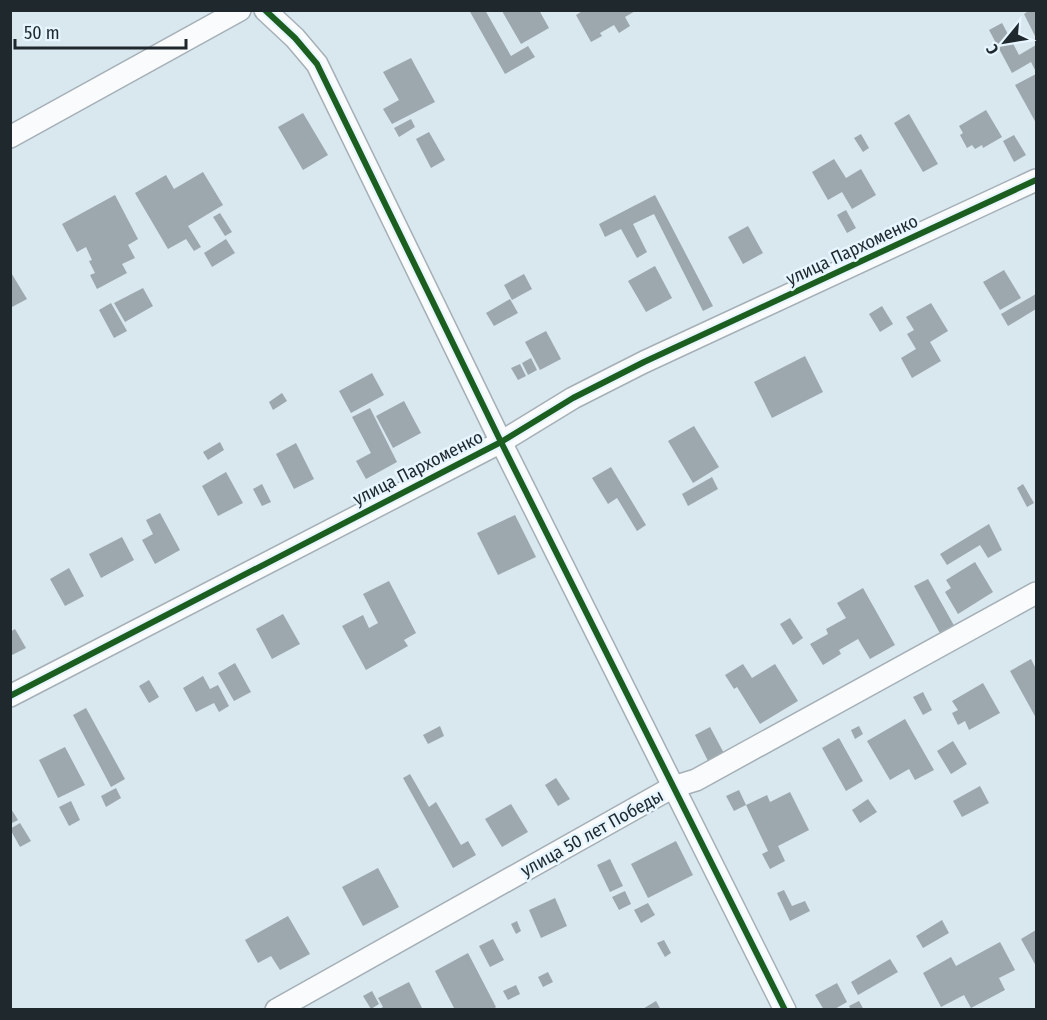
<svg xmlns="http://www.w3.org/2000/svg" width="1047" height="1020" font-family="'Fira Sans Condensed',sans-serif">
	<rect width="100%" height="100%" fill="#d9e7ef"/>
	<g fill="#9da8ae">
		<polygon points="469,10 485,10 511,56 528,46 535,57 505,74"/>
		<polygon points="539,10 549,28 521,44 502,11"/>
		<polygon points="584,10 637,10 625,17 630,26 619,33 614,25 600,33 602,36 591,42 576,15"/>
		<polygon points="1030,10 1036,10 1036,38 1024,14"/>
		<polygon points="1002,23 1019,55 1036,45 1036,72 1031,62 1012,73 989,30"/>
		<polygon points="411,58 435,102 392,124 383,109 399,100 383,72"/>
		<polygon points="1036,74 1036,123 1015,85"/>
		<polygon points="986,110 1002,137 983,148 982,145 975,149 972,145 967,148 960,135 963,133 959,126"/>
		<polygon points="303,113 328,155 303,170 278,127"/>
		<polygon points="909,114 938,164 923,172 894,123"/>
		<polygon points="411,119 415,127 399,137 394,128"/>
		<polygon points="429,132 445,160 431,168 416,139"/>
		<polygon points="861,134 869,148 863,152 854,138"/>
		<polygon points="1014,135 1026,155 1014,162 1003,141"/>
		<polygon points="834,159 846,178 861,169 876,195 852,209 842,192 828,200 812,172"/>
		<polygon points="203,172 223,205 188,226 201,247 194,251 186,239 168,249 135,193 166,175 174,189"/>
		<polygon points="115,195 138,239 128,245 135,258 122,264 127,273 97,289 90,275 95,273 89,261 92,260 86,247 77,252 62,224"/>
		<polygon points="655,195 713,306 703,311 654,214 633,224 647,252 637,258 621,229 605,237 599,224"/>
		<polygon points="846,210 856,228 847,233 837,215"/>
		<polygon points="220,213 232,232 225,236 213,217"/>
		<polygon points="748,226 763,253 743,264 728,237"/>
		<polygon points="226,239 235,253 212,267 204,253"/>
		<polygon points="655,266 672,298 646,312 628,281"/>
		<polygon points="1004,270 1021,298 1000,310 983,282"/>
		<polygon points="10,271 27,299 10,308"/>
		<polygon points="524,274 532,289 512,300 504,285"/>
		<polygon points="143,288 153,306 125,322 114,303"/>
		<polygon points="1036,294 1036,309 1008,326 1001,314"/>
		<polygon points="510,299 518,313 494,326 486,313"/>
		<polygon points="111,303 127,331 114,338 99,310"/>
		<polygon points="931,303 948,331 930,342 941,361 912,378 901,358 916,349 907,334 914,330 906,317"/>
		<polygon points="882,306 893,324 880,332 869,314"/>
		<polygon points="546,331 561,359 540,370 525,342"/>
		<polygon points="805,356 823,392 772,418 754,382"/>
		<polygon points="531,358 537,370 528,375 522,363"/>
		<polygon points="520,364 526,376 518,380 511,368"/>
		<polygon points="372,373 384,395 351,413 339,391"/>
		<polygon points="282,393 287,401 273,410 269,402"/>
		<polygon points="404,401 421,433 393,448 376,416"/>
		<polygon points="370,408 397,462 366,479 356,461 371,453 352,417"/>
		<polygon points="694,426 719,467 693,483 668,441"/>
		<polygon points="220,442 224,450 208,460 203,452"/>
		<polygon points="296,443 314,479 294,489 276,454"/>
		<polygon points="611,467 646,525 637,531 617,498 608,504 592,478"/>
		<polygon points="226,472 243,503 218,516 202,486"/>
		<polygon points="712,477 718,489 688,506 682,494"/>
		<polygon points="262,484 271,502 262,506 253,489"/>
		<polygon points="1023,484 1034,503 1027,507 1017,488"/>
		<polygon points="160,513 180,550 155,564 142,540 153,534 146,520"/>
		<polygon points="515,515 536,557 498,575 477,533"/>
		<polygon points="989,524 1002,550 988,558 980,545 947,565 940,554"/>
		<polygon points="122,537 134,560 101,578 89,554"/>
		<polygon points="975,562 993,592 958,614 945,592 951,588 946,580"/>
		<polygon points="69,568 84,596 65,606 50,579"/>
		<polygon points="928,579 956,629 942,637 914,586"/>
		<polygon points="389,581 416,633 404,640 408,646 366,670 342,626 363,615 369,628 378,623 363,594"/>
		<polygon points="863,588 895,645 870,659 858,639 839,650 841,654 823,665 810,644 828,634 826,629 846,618 837,603"/>
		<polygon points="283,614 300,644 272,659 256,629"/>
		<polygon points="790,618 803,638 793,645 780,624"/>
		<polygon points="15,629 26,648 10,656 10,632"/>
		<polygon points="1031,659 1036,669 1036,718 1010,671"/>
		<polygon points="235,663 251,692 234,701 218,673"/>
		<polygon points="743,664 752,678 775,664 798,701 760,724 737,687 734,689 725,675"/>
		<polygon points="203,676 210,689 218,685 229,706 219,712 214,703 196,712 183,688"/>
		<polygon points="149,680 159,697 149,703 139,686"/>
		<polygon points="983,683 1000,713 969,730 965,721 958,725 952,713 958,710 952,701"/>
		<polygon points="923,692 932,710 923,715 913,697"/>
		<polygon points="86,708 125,779 111,787 73,715"/>
		<polygon points="905,719 934,770 915,780 909,769 890,780 867,741"/>
		<polygon points="440,726 444,736 428,744 423,735"/>
		<polygon points="859,726 863,734 855,739 851,730"/>
		<polygon points="710,727 727,759 711,767 695,735"/>
		<polygon points="839,738 863,781 846,791 822,748"/>
		<polygon points="953,741 967,764 951,774 937,751"/>
		<polygon points="65,747 85,785 58,798 39,760"/>
		<polygon points="410,774 429,807 436,802 461,845 468,841 476,855 453,868 403,778"/>
		<polygon points="556,778 570,799 558,806 545,785"/>
		<polygon points="980,786 989,803 962,817 953,801"/>
		<polygon points="116,788 121,798 106,807 101,796"/>
		<polygon points="739,790 746,805 734,811 726,796"/>
		<polygon points="790,792 809,830 778,846 785,861 770,869 762,854 768,851 746,805 767,795 770,802"/>
		<polygon points="868,799 877,812 860,823 852,810"/>
		<polygon points="71,801 80,820 69,826 59,807"/>
		<polygon points="511,804 528,832 502,847 485,819"/>
		<polygon points="10,807 18,820 10,824"/>
		<polygon points="20,823 31,841 20,847 10,829"/>
		<polygon points="676,841 693,875 648,898 631,864"/>
		<polygon points="610,859 623,886 610,892 597,865"/>
		<polygon points="378,868 399,907 363,926 342,887"/>
		<polygon points="784,890 792,906 805,901 810,911 790,921 777,893"/>
		<polygon points="625,891 631,904 619,910 612,897"/>
		<polygon points="555,898 567,926 541,938 529,910"/>
		<polygon points="648,903 655,915 641,923 634,910"/>
		<polygon points="288,916 310,954 280,970 271,956 258,963 245,940"/>
		<polygon points="942,920 949,933 923,948 916,936"/>
		<polygon points="517,921 521,931 516,934 511,924"/>
		<polygon points="1036,930 1036,966 1021,939"/>
		<polygon points="493,939 504,960 490,967 479,946"/>
		<polygon points="664,940 671,953 665,957 657,943"/>
		<polygon points="1000,942 1015,970 999,978 1005,990 971,1008 964,995 941,1007 923,973 951,957 956,966"/>
		<polygon points="468,953 496,1007 492,1010 455,1010 435,971"/>
		<polygon points="890,959 898,972 858,995 851,982"/>
		<polygon points="548,972 553,982 543,987 538,977"/>
		<polygon points="409,982 423,1010 378,1010 383,1007 378,998"/>
		<polygon points="837,983 847,1002 833,1010 824,1010 815,995"/>
		<polygon points="516,985 520,994 508,1000 503,991"/>
		<polygon points="372,991 379,1004 371,1009 363,996"/>
		<polygon points="656,1001 661,1010 641,1010"/>
		<polygon points="859,1001 864,1010 851,1010 849,1006"/>
	</g>
	<g fill="none" stroke-linecap="round" stroke-linejoin="round">
		<g stroke="#a5b0b6" stroke-width="24">
			<g id="street">
				<polyline points="265,10 295,38 317,64 501,442 785,1010"/>
				<polyline points="10,137 240,10"/>
				<polyline points="10,696 501,442 573,398 644,362 1036,180"/>
				<polyline points="276,1010 673,787 696,780 1036,593"/>
			</g>
		</g>
		<use href="#street" stroke="#f9fbfd" stroke-width="21"/>
		<g stroke="#e6f5fe" stroke-width="10">
			<g id="cycleway">
				<polyline points="265,10 295,38 317,64 501,442 785,1010"/>
				<polyline points="10,696 501,442 573,398 644,362 1036,180"/>
			</g>
		</g>
		<use href="#cycleway" stroke="#1b5e20" stroke-width="6"/>
	</g>
	<g text-anchor="middle" dominant-baseline="central" stroke-width="5" stroke-linejoin="round" paint-order="stroke">
		<g font-size="18" fill="#1e282d" stroke="#e6f5fe">
			<text transform="translate(852 250) rotate(-25)">улица Пархоменко</text>
			<text transform="translate(418 468) rotate(-27)">улица Пархоменко</text>
			<text transform="translate(592 833) rotate(-29)">улица 50 лет Победы</text>
		</g>
	</g>
	<rect width="1047" height="1020" fill="none" stroke="#1e282d" stroke-width="24"/>
	<g transform="translate(1005 42) rotate(240)" stroke="#e6f5fe" stroke-width="4.5" paint-order="stroke">
	<path d="M0-4.5L10 22L0 15L-10 22Z" fill="#1e282d"/>
	<text y="-9" font-size="16" font-weight="bold" text-anchor="middle" fill="#1e282d">С</text>
	</g>
	<path d="M15 39v9h171v-9" fill="none" stroke="#1e282d" stroke-width="3"/>
	<text x="24" y="39" font-size="18" fill="#1e282d" stroke="#e6f5fe" stroke-width="4.5" paint-order="stroke">50 m</text>
</svg>
